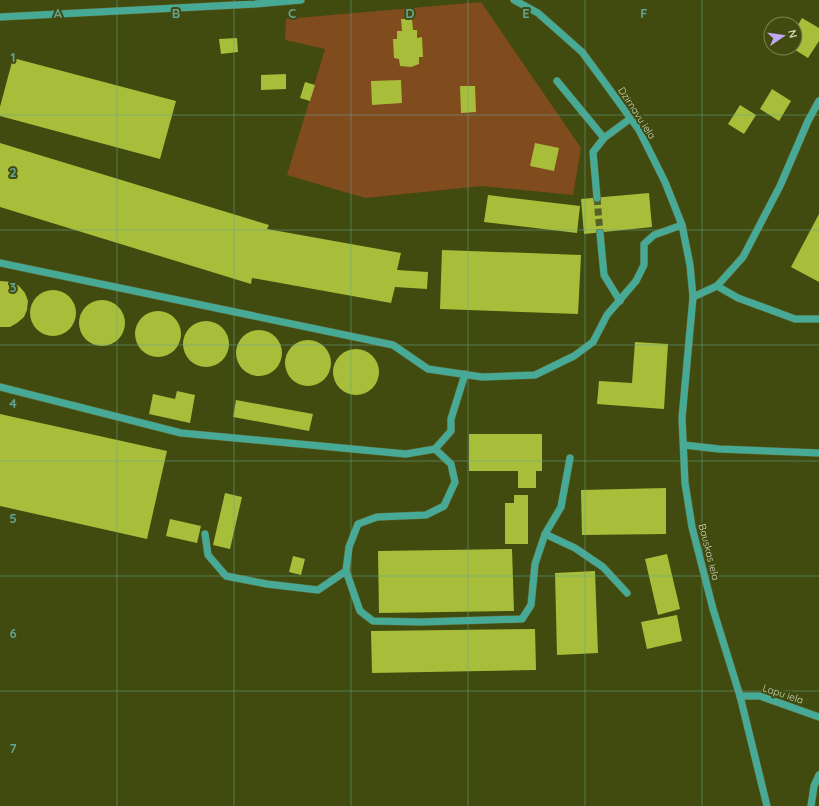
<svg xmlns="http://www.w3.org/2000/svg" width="819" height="806" font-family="Quicksand,sans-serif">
	<rect width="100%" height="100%" fill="#414b0f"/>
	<polygon fill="#804b1d" points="481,2 581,148 573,195 482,186 365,198 287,175 325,49 285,40 286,19"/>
	<g fill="#a8be3a">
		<polygon points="802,18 819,28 819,41 808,58 792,48 795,48 795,30"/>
		<polygon points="401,19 412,19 413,30 417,30 417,38 422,37 423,57 419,57 419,64 411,67 400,66 399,59 394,58 393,39 397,39 397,31 402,31"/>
		<polygon points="237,38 238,52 221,54 219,39"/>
		<polygon points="13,58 176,101 160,159 0,116 0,107"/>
		<polygon points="286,74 286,89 261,90 261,75"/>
		<polygon points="401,80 402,103 372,105 371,81"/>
		<polygon points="305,82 315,85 310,101 300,98"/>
		<polygon points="460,86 475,86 476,112 461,113"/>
		<polygon points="772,89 791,101 779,121 760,109"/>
		<polygon points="740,105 756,115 744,134 728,124"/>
		<polygon points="0,143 269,225 267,229 401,253 397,270 428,272 427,289 395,287 391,303 252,278 251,284 0,207"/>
		<polygon points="535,143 559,148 554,171 530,166"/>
		<polygon points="649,193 652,227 584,234 581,199"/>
		<polygon points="488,195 580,206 577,233 484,222"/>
		<polygon points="819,214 819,282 791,267"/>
		<polygon points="442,250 581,255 578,314 440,309"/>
		<polygon points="0,281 12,282 19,286 25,293 28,301 27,310 24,317 17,323 10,327 0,327"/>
		<circle cx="53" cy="313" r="23"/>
		<circle cx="102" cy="323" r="23"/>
		<circle cx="158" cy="334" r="23"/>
		<circle cx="206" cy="344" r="23"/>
		<circle cx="259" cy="353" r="23"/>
		<circle cx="308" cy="363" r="23"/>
		<polygon points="635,342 668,344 664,409 597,404 599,381 632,383"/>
		<circle cx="356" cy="372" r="23"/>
		<polygon points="177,391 195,395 190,423 149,414 153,394 175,399"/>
		<polygon points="236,400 313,414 309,431 233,417"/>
		<polygon points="0,414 167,451 147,539 0,506"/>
		<polygon points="469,434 542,434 542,471 536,471 536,488 518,488 518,471 469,471"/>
		<polygon points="666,488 666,534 582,535 581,490"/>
		<polygon points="225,493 242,497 230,549 213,545"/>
		<polygon points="514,495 528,495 528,544 505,544 505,503 514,503"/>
		<polygon points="170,519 201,526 197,543 166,536"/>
		<polygon points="512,549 514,611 379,613 378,551"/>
		<polygon points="667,554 680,609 658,615 645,559"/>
		<polygon points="293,556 305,559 301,575 289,572"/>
		<polygon points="595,571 598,653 557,655 555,573"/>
		<polygon points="677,615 682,641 647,649 641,622"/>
		<polygon points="535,629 536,670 372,673 371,631"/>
	</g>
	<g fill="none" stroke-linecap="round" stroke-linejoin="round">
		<polyline stroke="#566029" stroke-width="7" stroke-dasharray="7 3.5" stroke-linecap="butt" points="597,198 600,233"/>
		<g stroke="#5e6731" stroke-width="8">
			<g id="minor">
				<polyline points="514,0 538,13 582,52 602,79 639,130 665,182 682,225 690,265 693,297 682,418 685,483 692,527 713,609 740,696 767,806"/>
				<polyline points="0,17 255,4 301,0"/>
				<polyline points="557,81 604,138"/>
				<polyline points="597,198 593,152 604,138 631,118"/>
				<polyline points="600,233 604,275 620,301"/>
				<polyline points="0,263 393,345 428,369 482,377 535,375 574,356 593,342 607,315 636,281 644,265 644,244 654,235 682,225"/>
				<polyline points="717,286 738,298 795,319 819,319"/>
				<polyline points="693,297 717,286 743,257 780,186 808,121 819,101"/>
				<polyline points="0,387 181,433 406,454 435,449 451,431 451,419 465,374"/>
				<polyline points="684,445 719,449 819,453"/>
				<polyline points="435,449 451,464 455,482 444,506 426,515 377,517 358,524 349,547 346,571 360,611 373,621 421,622 522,619 531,605 535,564 545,534 561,507 570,458"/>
				<polyline points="205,534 208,555 226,576 267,584 318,590 346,571"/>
				<polyline points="545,534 575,548 603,567 627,593"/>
				<polyline points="740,696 760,696 819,717"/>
				<polyline points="811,806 814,786 819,775"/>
			</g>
		</g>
		<polyline stroke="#838b5e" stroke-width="2.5" stroke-dasharray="1 3" stroke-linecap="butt" points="406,11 406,19"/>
		<use href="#minor" stroke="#47aa97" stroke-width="7"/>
	</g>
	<path fill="none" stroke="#66a290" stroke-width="1" stroke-opacity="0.55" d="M117 0V806M234 0V806M351 0V806M468 0V806M585 0V806M702 0V806M0 115H819M0 230H819M0 345H819M0 461H819M0 576H819M0 691H819"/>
	<g text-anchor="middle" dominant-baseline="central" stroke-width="4" stroke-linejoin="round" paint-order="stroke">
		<g font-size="10" fill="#d0d7ba" stroke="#414b0f">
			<text transform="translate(637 113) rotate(57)">Dzirnavu iela</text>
			<text transform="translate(709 552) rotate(76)">Bauskas iela</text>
			<text transform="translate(783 694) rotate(18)">Lapu iela</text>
		</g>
	</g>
	<g font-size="13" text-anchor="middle" font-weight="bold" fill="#66a290" stroke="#414b0f" stroke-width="4" stroke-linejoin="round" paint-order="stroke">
		<text x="58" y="18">A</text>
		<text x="176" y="18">B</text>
		<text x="292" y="18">C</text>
		<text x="410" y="18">D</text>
		<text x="526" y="18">E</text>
		<text x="644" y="18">F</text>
		<text x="13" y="62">1</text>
		<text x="13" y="177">2</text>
		<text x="13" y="292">3</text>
		<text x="13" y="408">4</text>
		<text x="13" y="523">5</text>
		<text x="13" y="638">6</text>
		<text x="13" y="753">7</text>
	</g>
	<g transform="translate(783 36) rotate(77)"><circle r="19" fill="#414b0f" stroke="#7a8353"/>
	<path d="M0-3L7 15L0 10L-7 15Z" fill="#c0a8f3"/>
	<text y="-6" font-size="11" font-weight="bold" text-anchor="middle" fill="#d0d7ba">N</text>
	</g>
</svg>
